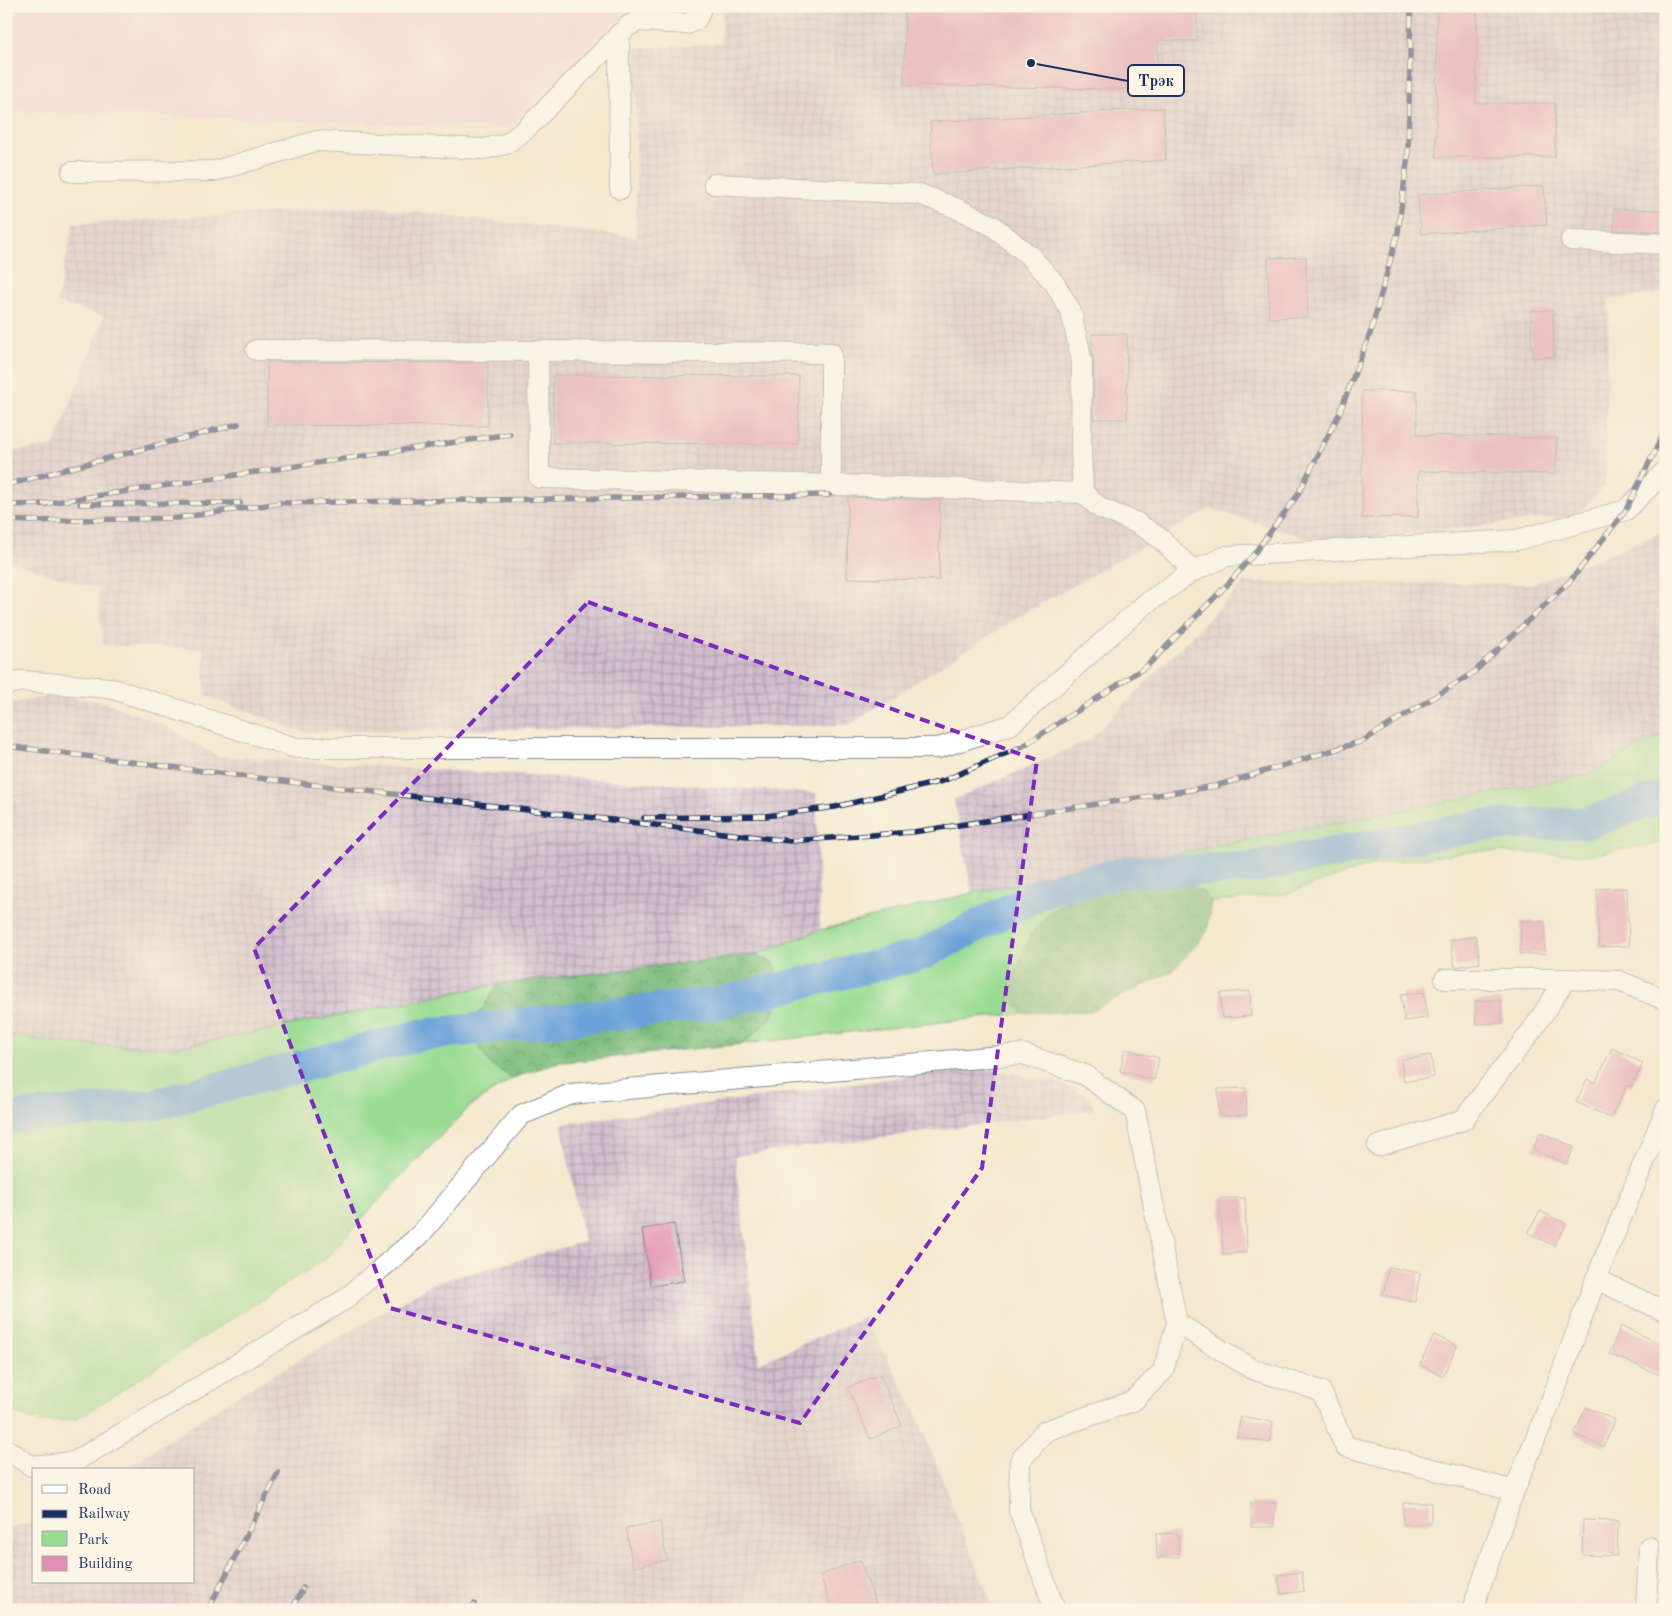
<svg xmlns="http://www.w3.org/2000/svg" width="1672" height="1616" font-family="'Old Standard TT',serif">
	<defs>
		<pattern id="industrial-grid" width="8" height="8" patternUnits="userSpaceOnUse" patternTransform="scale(1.25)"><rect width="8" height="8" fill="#d1bdcc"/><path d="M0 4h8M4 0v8" fill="none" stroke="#a99aa9"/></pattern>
		<pattern id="forest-crowns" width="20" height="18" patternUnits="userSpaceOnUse" patternTransform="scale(1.25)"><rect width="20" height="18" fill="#7abb7c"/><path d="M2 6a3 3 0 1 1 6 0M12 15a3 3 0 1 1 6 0" fill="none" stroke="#639869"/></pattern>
	</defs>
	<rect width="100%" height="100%" fill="#fcf5e5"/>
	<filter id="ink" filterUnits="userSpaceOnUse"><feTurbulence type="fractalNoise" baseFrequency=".02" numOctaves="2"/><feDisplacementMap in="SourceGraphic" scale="10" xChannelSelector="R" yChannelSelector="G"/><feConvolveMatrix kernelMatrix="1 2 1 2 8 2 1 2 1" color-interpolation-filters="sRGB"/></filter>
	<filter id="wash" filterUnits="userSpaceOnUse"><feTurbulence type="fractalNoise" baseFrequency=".0096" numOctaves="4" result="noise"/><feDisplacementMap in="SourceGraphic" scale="20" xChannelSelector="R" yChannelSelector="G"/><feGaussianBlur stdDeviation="1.12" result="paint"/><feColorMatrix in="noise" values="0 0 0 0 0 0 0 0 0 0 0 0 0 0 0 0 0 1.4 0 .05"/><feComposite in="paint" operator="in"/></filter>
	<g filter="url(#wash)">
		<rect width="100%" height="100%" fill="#f4e9cf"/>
		<polygon fill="#f5cfdb" points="6,6 633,6 508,128 6,111"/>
		<g fill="url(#industrial-grid)">
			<polygon points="723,6 1666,6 1666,292 1609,300 1605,485 1578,515 1326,543 1210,509 1026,612 849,725 302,732 206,696 203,649 103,645 97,589 6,560 6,452 54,446 104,316 57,303 73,224 371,207 636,237 636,48 720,44"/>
			<polygon points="1666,531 1666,732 1589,773 972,893 954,800 1089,740 1245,582 1533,584"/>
			<polygon points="49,696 102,701 162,724 217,756 816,793 820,930 755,955 498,984 175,1048 89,1045 6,1036 6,704"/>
			<polygon points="976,1067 1054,1081 1090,1097 1094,1110 735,1156 759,1363 865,1317 915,1410 994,1610 6,1610 6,1529 34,1522 34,1582 194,1582 194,1470 122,1470 243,1392 434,1283 584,1242 561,1124"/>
		</g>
		<g fill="#99db92" stroke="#5a8578">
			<polygon points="1666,732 1666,842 1591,855 1476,851 1372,865 1286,894 1211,902 1204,893 1012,1001 1024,1013 742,1044 771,1018 774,963 755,955 820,930 972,893 1589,774"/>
			<polygon points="498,984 476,1019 491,1065 513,1078 469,1107 400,1177 326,1258 77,1419 41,1422 6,1410 6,1036 89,1045 175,1048"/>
		</g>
		<g fill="url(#forest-crowns)" stroke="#4a756d">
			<polygon points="1150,880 1183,881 1204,893 1211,902 1207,932 1173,971 1090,1011 1024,1013 1012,1001 1012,982 1031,934 1052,910 1092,890"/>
			<polygon points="755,955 774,963 782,988 771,1018 742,1044 555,1063 513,1078 491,1065 476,1042 476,1019 498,984"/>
		</g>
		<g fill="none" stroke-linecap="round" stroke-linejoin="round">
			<polyline stroke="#6ba1d8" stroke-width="32" points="6,1118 153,1105 421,1035 718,1003 921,955 1047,890 1126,872 1251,868 1485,825 1586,823 1666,796"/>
		</g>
		<g id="blocks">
			<g fill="#e290b2">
				<polygon points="905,6 1197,6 1197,41 1158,40 1157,90 904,85"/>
				<polygon points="1437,6 1477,6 1476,103 1555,103 1555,157 1436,157"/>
				<polygon points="1163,108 1166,160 933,174 930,122"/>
				<polygon points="1544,186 1547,225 1421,234 1418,195"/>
				<polygon points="1614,209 1666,210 1666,232 1614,230"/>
				<polygon points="1306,257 1308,317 1269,318 1268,258"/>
				<polygon points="1553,310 1554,357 1532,358 1531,311"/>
				<polygon points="1092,334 1127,334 1127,419 1093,419 1094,362 1092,351"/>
				<polygon points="267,362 488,363 488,426 267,425"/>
				<polygon points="553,375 799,376 798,444 553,443"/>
				<polygon points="1362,391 1417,391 1417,435 1557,438 1556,474 1418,471 1418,517 1362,518"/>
				<polygon points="848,497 940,500 939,580 847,578"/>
				<polygon points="1627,888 1629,946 1599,947 1597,889"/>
				<polygon points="1521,921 1545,922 1545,954 1520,954"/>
				<polygon points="1476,936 1480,963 1455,967 1450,940"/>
				<polygon points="1250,991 1251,1016 1222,1018 1220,993"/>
				<polygon points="1424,992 1427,1018 1404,1021 1401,994"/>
				<polygon points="1501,1000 1503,1023 1476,1024 1475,1001"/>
				<polygon points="1612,1048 1643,1063 1631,1087 1627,1085 1611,1118 1576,1102 1587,1079 1595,1083"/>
				<polygon points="1125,1049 1159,1058 1154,1080 1120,1071"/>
				<polygon points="1431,1055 1434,1077 1404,1082 1401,1060"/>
				<polygon points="1246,1088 1247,1115 1219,1116 1218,1089"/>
				<polygon points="1540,1132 1574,1147 1567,1164 1533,1150"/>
				<polygon points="1220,1198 1245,1198 1247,1252 1223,1254"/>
				<polygon points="1540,1211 1566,1224 1554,1246 1528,1233"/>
				<polygon points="674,1224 684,1281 651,1286 642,1229"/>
				<polygon points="1389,1267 1420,1273 1415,1302 1383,1295"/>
				<polygon points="1621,1326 1666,1346 1666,1377 1609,1354"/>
				<polygon points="1434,1335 1457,1346 1443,1376 1420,1365"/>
				<polygon points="880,1374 902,1426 870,1439 848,1388"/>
				<polygon points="1586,1407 1615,1420 1603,1447 1574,1434"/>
				<polygon points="1241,1416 1273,1422 1270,1443 1237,1437"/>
				<polygon points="1251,1503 1275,1503 1274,1527 1251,1527"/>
				<rect x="1403" y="1503" width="28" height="21"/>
				<polygon points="1583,1520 1618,1521 1617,1556 1582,1555"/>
				<polygon points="660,1522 667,1560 633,1567 626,1528"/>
				<polygon points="1178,1533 1179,1557 1157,1558 1156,1534"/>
				<polygon points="860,1560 878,1610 832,1610 820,1575"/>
				<polygon points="1302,1572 1304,1591 1281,1594 1278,1575"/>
			</g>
		</g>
	</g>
	<g filter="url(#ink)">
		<use href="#blocks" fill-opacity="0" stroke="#888c96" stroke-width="1"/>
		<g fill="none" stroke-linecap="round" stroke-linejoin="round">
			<g stroke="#888c96" stroke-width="22">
				<g id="minor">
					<polyline points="619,34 620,189"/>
					<polyline points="72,172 215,171 316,141 484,149 506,144 525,130 628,26 639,21 687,24 697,19 702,6"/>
					<polyline points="714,184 919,194 958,209 993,226 1031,257 1055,284 1071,312 1082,362 1081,452 1083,493 1100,508 1137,523 1161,539 1193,571"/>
					<polyline points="1571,240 1666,244"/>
					<polyline points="256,350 538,351"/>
					<path d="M831 484V353L538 351 539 478C720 482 902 486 1083 493"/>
					<polyline points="6,685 21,681 110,688 296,748 938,748 1010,725 1144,605 1193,571 1227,556 1517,540 1626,510 1666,470"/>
					<polyline points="1445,979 1566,979 1619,981 1666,1000"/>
					<polyline points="1378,1146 1463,1120 1533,1029 1566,979"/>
					<polyline points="1596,1279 1666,1312"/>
					<polyline points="1177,1323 1252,1369 1321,1391 1345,1446 1514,1491"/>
					<polyline points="6,1449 31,1466 74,1462 344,1300 419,1236 521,1115 571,1094 1023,1054 1085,1075 1135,1111 1177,1323 1163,1371 1133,1401 1045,1431 1020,1461 1019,1510 1055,1610"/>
					<polyline points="1472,1610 1514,1491 1551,1401 1596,1279 1666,1109"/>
					<polyline points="1646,1610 1649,1547"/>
				</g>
			</g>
			<use href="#minor" stroke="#fff" stroke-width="20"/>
			<g stroke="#1b2f5e" stroke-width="5.5">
				<g id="rail">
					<polyline points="6,485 238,424"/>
					<polyline points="42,504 510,434"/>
					<polyline points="80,504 240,503"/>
					<polyline points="6,505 47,504"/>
					<polyline points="6,520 30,521 177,518 280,503 829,495"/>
					<polyline points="6,746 274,780 790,841 913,832 1216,786 1363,741 1473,673 1571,580 1626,510 1666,428"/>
					<polyline points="644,818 766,816 835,807 943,781 1023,746 1147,666 1228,584 1253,555 1297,496 1339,414 1371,331 1398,232 1408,155 1411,6"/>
					<polyline points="208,1610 278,1473"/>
					<polyline points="292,1610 303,1588"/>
					<polyline points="470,1610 474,1604"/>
				</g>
			</g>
			<use href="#rail" stroke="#fcf5e5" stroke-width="4" stroke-dasharray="11" stroke-linecap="butt"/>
		</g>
	</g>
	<path d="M0 0H1672V1616H0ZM588 602 1037 760 982 1168 800 1423 390 1308 254 948Z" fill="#f4e9cf" fill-opacity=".55" fill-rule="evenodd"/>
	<path fill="none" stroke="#7b2cbf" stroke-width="4" stroke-dasharray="10 6" stroke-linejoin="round" d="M588 602 1037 760 982 1168 800 1423 390 1308 254 948Z"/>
	<path fill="none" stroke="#1b2f5e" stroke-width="2" d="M1031 63L1128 81"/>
	<circle fill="#1b2f5e" stroke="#fcf5e5" stroke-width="2" cx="1031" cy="63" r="5"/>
	<rect fill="#fcf5e5" stroke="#1b2f5e" stroke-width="2" x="1128" y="65" width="56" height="31" rx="5"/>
	<g font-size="16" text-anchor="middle" font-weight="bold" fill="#1b2f5e">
		<text x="1156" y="86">Трэк</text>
	</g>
	<rect width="1672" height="1616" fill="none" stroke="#fcf5e5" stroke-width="25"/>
	<rect x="32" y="1468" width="162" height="115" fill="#fcf5e5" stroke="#a2a6af"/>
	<rect x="42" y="1485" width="25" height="8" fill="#ffffff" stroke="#a2a6af"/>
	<text x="78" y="1494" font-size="15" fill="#1b2f5e">Road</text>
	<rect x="42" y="1510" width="25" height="8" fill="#1b2f5e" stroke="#a2a6af"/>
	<text x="78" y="1518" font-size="15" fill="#1b2f5e">Railway</text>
	<rect x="42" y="1531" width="25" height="15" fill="#99db92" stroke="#a2a6af"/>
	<text x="78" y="1544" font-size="15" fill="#1b2f5e">Park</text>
	<rect x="42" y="1556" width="25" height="15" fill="#e290b2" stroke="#a2a6af"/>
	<text x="78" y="1568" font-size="15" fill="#1b2f5e">Building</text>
</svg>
